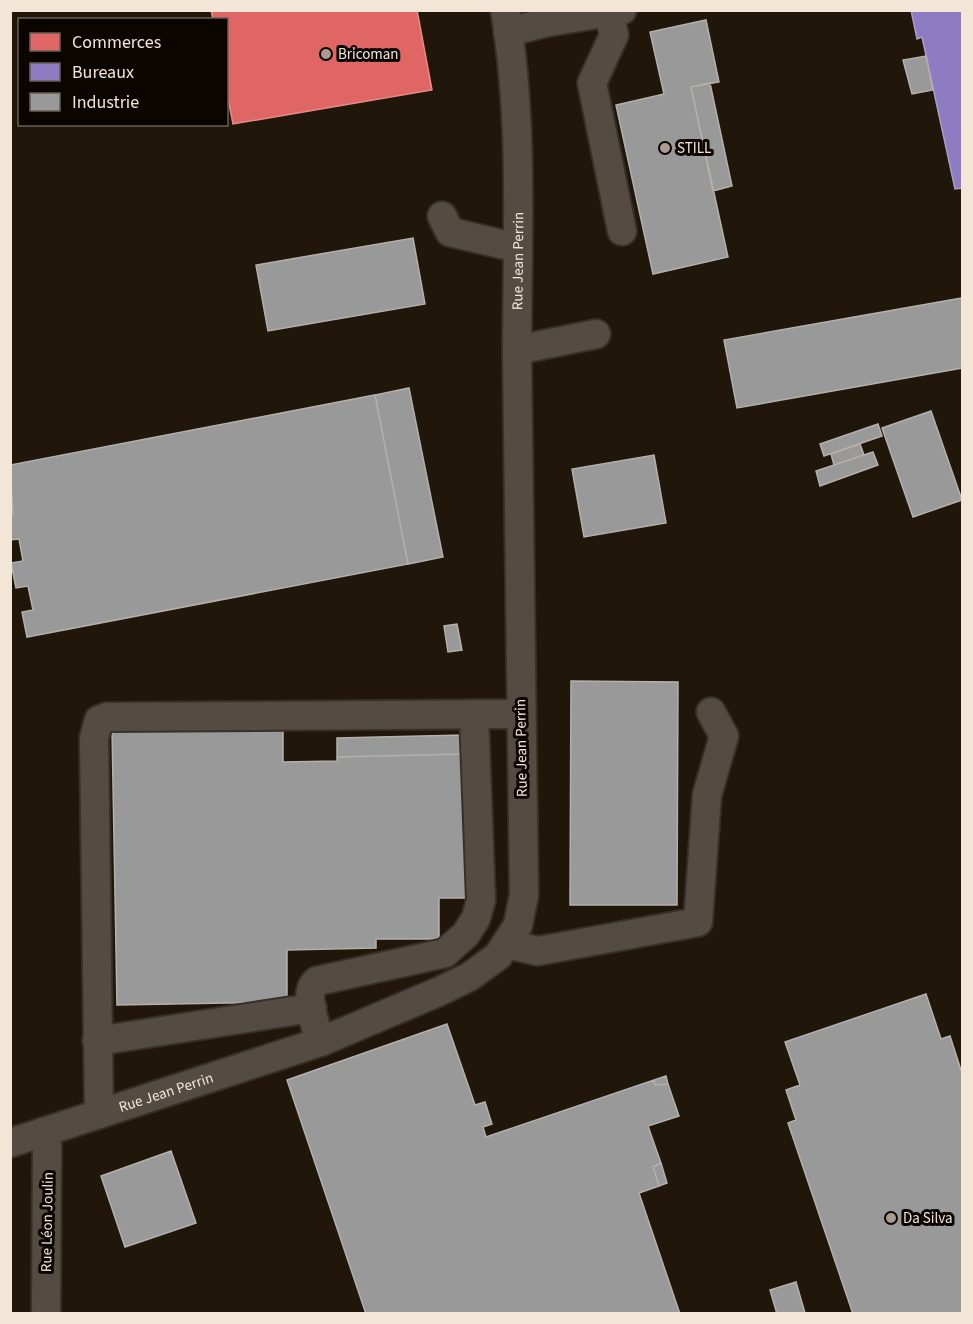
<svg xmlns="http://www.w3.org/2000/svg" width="973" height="1324" font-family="'Source Sans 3',sans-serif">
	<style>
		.shops { fill: #e06666; stroke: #e68c88; stroke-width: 1.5 }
		.offices { fill: #8e7cc3; stroke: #ac9cc9; stroke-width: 1.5 }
		.industry { fill: #999; stroke: #b4b0ac; stroke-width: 1.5 }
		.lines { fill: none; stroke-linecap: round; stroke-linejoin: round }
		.minor-casing { stroke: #383028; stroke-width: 32 }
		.minor { stroke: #544c42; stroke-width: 28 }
		.poi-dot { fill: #a99d8f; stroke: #0b0500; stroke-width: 2 }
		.labels { text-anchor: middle; stroke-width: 6; stroke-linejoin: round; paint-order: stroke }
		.poi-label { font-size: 15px; fill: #f3e6d7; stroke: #0b0500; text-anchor: start }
		.street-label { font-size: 15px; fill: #f3e6d7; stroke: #0b0500 }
	</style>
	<rect width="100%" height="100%" fill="#201609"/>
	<path class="shops" d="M211,10H417L432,90L233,124L226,89V20H213Z"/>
	<path class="offices" d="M911,10H962V188L955,189L922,37L917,39Z"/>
	<path class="industry" d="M706,20L719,82L691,87L728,257L653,274L616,105L664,94L650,32Z
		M926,56L933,90L912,94L903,60Z
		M710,83L732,186L713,191L691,87Z
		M413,238L425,304L268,331L256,265Z
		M962,298V368L737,408L724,340Z
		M409,388L443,557L408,564L375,395Z
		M375,395L408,564L27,637L22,612L33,610L28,586L16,588L11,563L23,561L19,539L10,540V514H13L10,465Z
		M931,411L962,500L913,517L882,428Z
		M878,424L882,436L824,456L820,444Z
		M860,444L864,455L834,465L831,454Z
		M873,452L878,465L820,486L816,471Z
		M654,455L666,523L584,537L572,469Z
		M457,624L462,650L448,652L444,626Z
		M571,681L678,682L677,905H570Z
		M283,727V762L337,761V757L464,754L467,898H439V939H376V948L287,950V1002L117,1005L112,730Z
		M463,735L464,754L337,757V738Z
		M926,994L941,1039L950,1036L962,1073V1314H853L788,1123L796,1120L786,1090L800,1085L785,1042Z
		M447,1024L475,1105L485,1102L492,1124L483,1127L486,1137L654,1080L655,1085L668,1084L679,1116L648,1126L661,1163L653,1167L659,1186L639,1193L680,1314H366L287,1080Z
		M666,1076L668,1084L655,1085L654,1080Z
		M171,1151L196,1223L125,1247L101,1176Z
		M661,1163L667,1183L659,1186L653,1167Z
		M796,1282L805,1313L777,1314L770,1290Z"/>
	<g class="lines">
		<defs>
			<g id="minor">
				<path d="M608,10L614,35L592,83L622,231"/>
				<path d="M508,32L548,22L622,10"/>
				<path d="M442,216L450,232L518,248"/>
				<path d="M517,350L596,334"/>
				<path d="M506,944L538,951L698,922L707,795L724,736L711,712"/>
				<path d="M97,1041L312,1008"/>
				<path d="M320,1042C316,1025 302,993 317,981L445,953L466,934L476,918L481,900L474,714"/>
				<path d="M99,1114L94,738L99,720L107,717L521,714"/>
				<path d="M43,1132L47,1145L46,1314"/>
				<path id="s1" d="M10,1143L320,1042L438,992L469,977L498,956L518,925L524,895C521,715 519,535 517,355C517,240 524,124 505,10"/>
			</g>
		</defs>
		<use href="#minor" class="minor-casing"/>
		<use href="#minor" class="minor"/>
	</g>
	<g class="poi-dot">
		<circle cx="326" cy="54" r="6"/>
		<circle cx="665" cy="148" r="6"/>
		<circle cx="891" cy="1218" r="6"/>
	</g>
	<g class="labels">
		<g class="poi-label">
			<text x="338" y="59">Bricoman</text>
			<text x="677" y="153">STILL</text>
			<text x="903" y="1223">Da Silva</text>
		</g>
		<g class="street-label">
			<text dy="5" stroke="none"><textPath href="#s1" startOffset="1226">Rue Jean Perrin</textPath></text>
			<text transform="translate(521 748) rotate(-91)" y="5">Rue Jean Perrin</text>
			<text dy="5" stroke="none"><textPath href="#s1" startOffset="164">Rue Jean Perrin</textPath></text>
			<text transform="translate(47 1222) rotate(-89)" y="5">Rue Léon Joulin</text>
		</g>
	</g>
	<rect width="973" height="1324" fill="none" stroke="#f3e6d7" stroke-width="24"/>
	<rect x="18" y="18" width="210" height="108" fill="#0b0500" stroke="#685f56" stroke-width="1.5"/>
	<rect x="30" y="33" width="30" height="18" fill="#e06666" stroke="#685f56" stroke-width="1.5"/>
	<text x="72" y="48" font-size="18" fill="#f3e6d7">Commerces</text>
	<rect x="30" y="63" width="30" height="18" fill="#8e7cc3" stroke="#685f56" stroke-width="1.5"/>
	<text x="72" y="78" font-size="18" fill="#f3e6d7">Bureaux</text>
	<rect x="30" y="93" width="30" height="18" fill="#999999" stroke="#685f56" stroke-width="1.5"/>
	<text x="72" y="108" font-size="18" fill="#f3e6d7">Industrie</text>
</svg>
